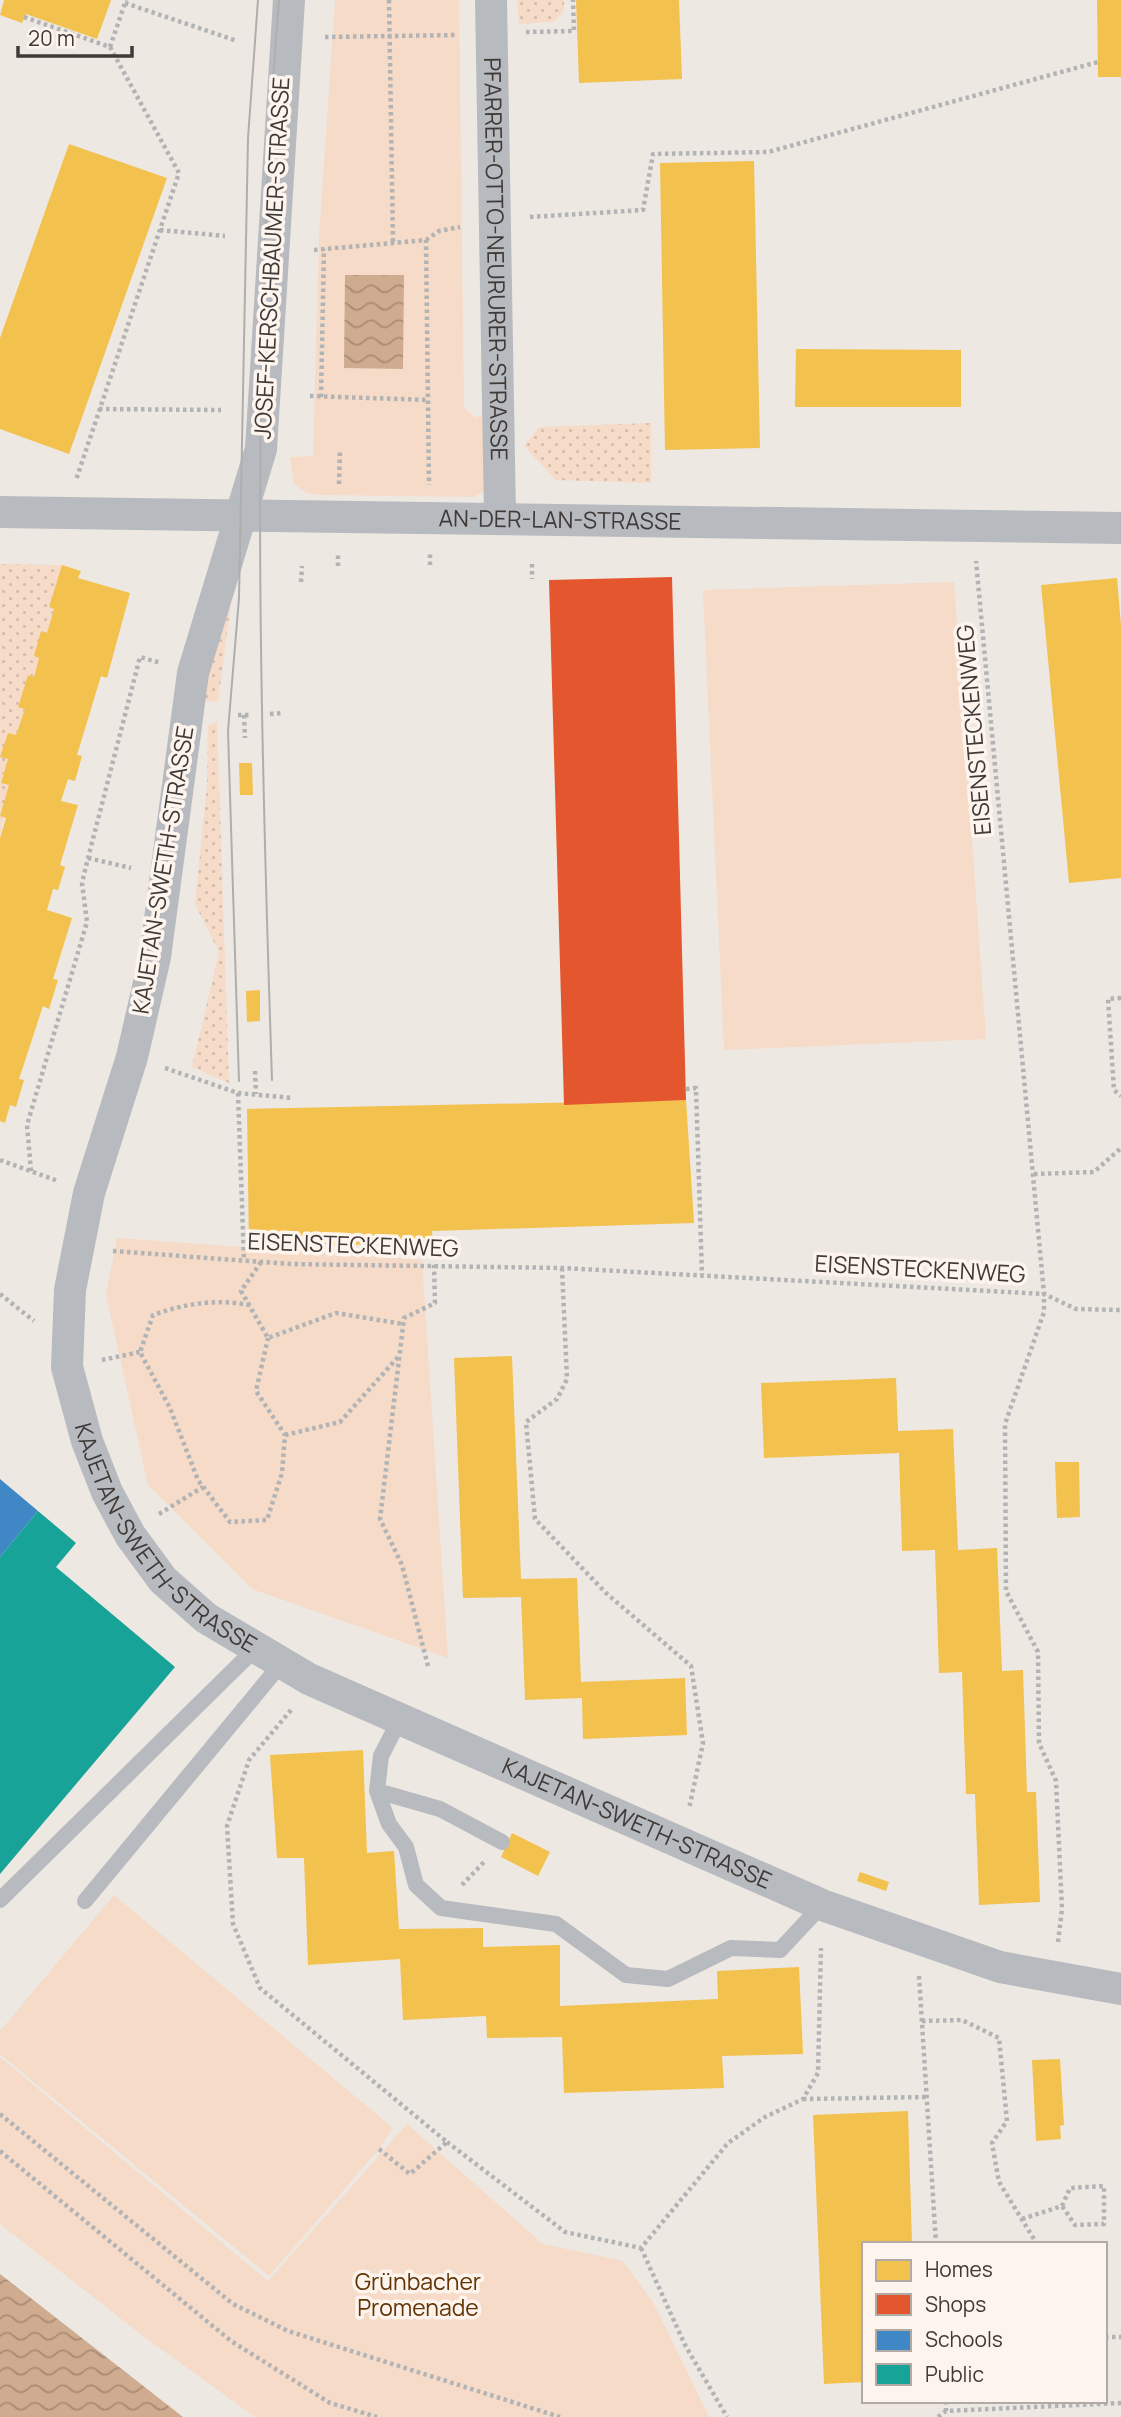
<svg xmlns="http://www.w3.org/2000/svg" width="1121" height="2417" font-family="Manrope,sans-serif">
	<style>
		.grass { fill: url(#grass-dots) }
		.park { fill: #f5dbc8 }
		.water { fill: url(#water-waves) }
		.homes { fill: #f2c14e }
		.shops { fill: #e4572e }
		.schools { fill: #3f88c5 }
		.public { fill: #17a398 }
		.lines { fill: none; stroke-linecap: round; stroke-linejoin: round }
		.path { stroke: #b2b3b5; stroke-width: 4.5; stroke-dasharray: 3.5 3.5; stroke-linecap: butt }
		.service { stroke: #b7babf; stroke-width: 16 }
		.minor { stroke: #b7babf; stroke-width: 32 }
		.tram { stroke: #aeaeaf; stroke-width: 2 }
		.labels { text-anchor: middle; stroke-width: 7; stroke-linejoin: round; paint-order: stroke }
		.street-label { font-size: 23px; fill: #3f3a37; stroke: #fef4ee }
		.park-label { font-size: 23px; fill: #633405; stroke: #fef4ee }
	</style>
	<defs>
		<pattern id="grass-dots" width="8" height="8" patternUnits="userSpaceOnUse" patternTransform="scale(1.75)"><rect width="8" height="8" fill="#f5dbc8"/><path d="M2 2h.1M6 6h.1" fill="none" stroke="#d3bdac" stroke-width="1.8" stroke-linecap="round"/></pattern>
		<pattern id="water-waves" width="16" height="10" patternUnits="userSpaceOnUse" patternTransform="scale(1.75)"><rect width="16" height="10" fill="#cfab8f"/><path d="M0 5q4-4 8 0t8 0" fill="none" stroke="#a98c76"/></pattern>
	</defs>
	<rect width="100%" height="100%" fill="#eee8e2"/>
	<path class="grass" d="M517,0H564V11L554,22L519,24Z
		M651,423V483L556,480L524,446L539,427Z
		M0,564L62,565L49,607L54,609L47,633L42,632L34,656L39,658L34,677L28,675L18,706L25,709L16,735L1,757L8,759L1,782L9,785L0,838Z
		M232,595L218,702L201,700Z
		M217,722L229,1083L192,1067L219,952L195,904L207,785L208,726Z"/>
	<path class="park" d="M335,0H459L464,408L477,418L487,411V484L483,492L474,497L320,495L306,493L294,484L290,457L313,456L319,237Z
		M954,582L986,1039L724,1050L703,590Z
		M117,1238L422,1260L448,1658L252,1589L148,1485L106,1295Z
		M114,1895L393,2128L379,2149L269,2276L0,2054V2031Z
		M0,2057L268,2281L407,2124L543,2244L623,2261L654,2304L709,2417H255L143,2336L0,2224Z"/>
	<path class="water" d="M345,275H404L403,369L344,368Z
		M0,2274L183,2417H0Z"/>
	<path class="homes" d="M4,0H111L97,39L26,14L22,23L0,15Z
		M576,0H679L682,79L579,83Z
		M1097,0H1121V77H1098Z
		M69,144L167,178L69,454L0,429V338Z
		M754,161L760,448L665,450L660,163Z
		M796,349L961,350V407H795Z
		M62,565L81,571L78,578L130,593L107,678L101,676L77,755L82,756L75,781L68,779L61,801L78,805L60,865L65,867L58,890L53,889L47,910L72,918L53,979L58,980L49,1009L43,1006L19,1079L24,1080L16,1107L10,1105L5,1123L0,1121V838L6,818L0,816L9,785L1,783L8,759L0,757L8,733L16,735L25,709L18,707L28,675L34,677L39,658L34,656L41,631L47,633L54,609L49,607Z
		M1117,578L1121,626V878L1069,883L1041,585Z
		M239,763H252L253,795H240Z
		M260,990V1021L247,1022L246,991Z
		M686,1100L694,1223L432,1231L433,1243L249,1247L247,1109Z
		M512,1356L521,1579L577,1578L581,1682L685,1678L687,1735L583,1739L582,1698L525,1700L521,1597L463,1598L454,1358Z
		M896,1378L898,1431L953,1429L958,1550L997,1548L1002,1671L1023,1670L1027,1792H1036L1040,1902L979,1905L975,1794H966L962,1672L939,1673L935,1550L902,1551L899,1453L764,1458L761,1383Z
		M1055,1462H1079L1080,1517L1057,1518Z
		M363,1750L367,1853L394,1851L399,1929L483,1928V1947L560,1945V2006L718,1999L717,1971L799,1967L803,2054L722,2056L724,2088L564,2093L562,2037L487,2038L486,2016L403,2020L400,1959L308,1965L304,1858H277L270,1755Z
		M512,1833L550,1852L538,1876L501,1857Z
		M860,1872L889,1882L886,1891L857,1881Z
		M1060,2059L1064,2125L1060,2126L1061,2139L1036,2141L1032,2060Z
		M908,2111L912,2244H864V2382L824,2384L813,2115Z"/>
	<path class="shops" d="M672,577L686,1100L564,1105L549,580Z"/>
	<path class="schools" d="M0,1479L38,1511L0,1557Z"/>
	<path class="public" d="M38,1511L76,1543L56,1567L175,1667L0,1874V1557Z"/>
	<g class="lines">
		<path class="path" d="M389,0L393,242
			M125,3L237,41
			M24,17L110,47L179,173L76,480
			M526,32L574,31L573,0
			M325,37L457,35
			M110,47L126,0
			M530,217L643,210L653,154L768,152L1098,62
			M160,230L225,236
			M426,240L439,231L460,227
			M314,250L426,240L429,485
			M310,396L428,400
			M321,397L324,249
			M99,409L221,410
			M339,484L340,450
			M532,564V579
			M430,565V552
			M338,566V552
			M301,582L302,566
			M270,714L284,713
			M238,715H252
			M244,715L245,738
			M88,858L131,868
			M1121,998L1108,999L1114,1090L1121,1096
			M165,1068L238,1093L293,1098
			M255,1071L256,1094
			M686,1089L696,1088L702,1275
			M238,1093L244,1260
			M0,1160L58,1181
			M31,1171L27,1125L87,922L82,883L88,858L140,657L161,663
			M1034,1174L1094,1172L1121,1148
			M113,1251L290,1264L562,1268L1044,1294L976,561
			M261,1262L241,1291L268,1338L336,1313L403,1324
			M562,1268L567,1379L557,1399L526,1422L535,1519L606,1593L691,1666L703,1743L689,1809
			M0,1294L34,1321
			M250,1305C215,1299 187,1303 153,1315L140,1352L170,1408L198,1480L230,1522L267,1520L282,1473L285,1435L256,1391L268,1338
			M102,1360L140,1352
			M285,1435L340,1422L399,1356
			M159,1514L203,1487
			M428,1666L402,1565L380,1519L404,1318L435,1303L434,1265
			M291,1710L249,1760L227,1826L233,1924L260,1988L447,2142L410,2174L379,2149
			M462,1885L485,1861
			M1058,1942L1062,1909L1056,1781L1039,1743L1038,1652L1006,1591L1005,1424L1044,1312V1294L1076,1309L1121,1310
			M919,1976L936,2244
			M922,2021L962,2020L999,2038L1007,2121L992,2143L999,2182L1037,2244
			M803,2099L927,2097
			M0,2114L233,2304L288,2331L560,2417
			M447,2142L565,2232L641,2248L728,2143L765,2117L803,2099L818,2073L821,1948
			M0,2151L231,2341L330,2403L377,2417
			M1022,2219L1062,2206L1070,2188L1104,2186V2224L1075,2225L1062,2206
			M641,2248L685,2345L727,2417
			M1105,2337H1121
			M946,2401V2411
			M938,2417L946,2411L1121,2403"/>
		<path class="service" d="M401,1717L381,1756L377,1791L389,1824L406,1847L416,1885L441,1908L556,1924L626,1975L668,1979L731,1948L780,1950L822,1905
			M377,1791L440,1809L502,1842
			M0,1900L255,1649
			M85,1901L281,1664"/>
		<g class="minor">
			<path id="s1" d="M289,0L261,449L193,673L155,957L132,1057L89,1193L70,1290L67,1367L87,1441L107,1492L130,1535L163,1580L206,1618L309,1679L822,1905L1000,1967L1121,1989"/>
			<path id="s2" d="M491,0L500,517"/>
			<path id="s3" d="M0,512L1121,528"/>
		</g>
		<path class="tram" d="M272,1080C260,721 250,359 279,0
			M239,1081L228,731L239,598L248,138L258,0"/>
	</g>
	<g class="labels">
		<g class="street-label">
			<text transform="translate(272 258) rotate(-87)" y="8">JOSEF-KERSCHBAUMER-STRASSE</text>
			<text dy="8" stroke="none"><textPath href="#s2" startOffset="259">PFARRER-OTTO-NEURURER-STRASSE</textPath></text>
			<text dy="8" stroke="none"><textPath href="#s3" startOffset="560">AN-DER-LAN-STRASSE</textPath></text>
			<text transform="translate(974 730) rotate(-95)" y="8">EISENSTECKENWEG</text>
			<text transform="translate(163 870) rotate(-81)" y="8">KAJETAN-SWETH-STRASSE</text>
			<text transform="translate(353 1245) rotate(2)" y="8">EISENSTECKENWEG</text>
			<text transform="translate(920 1269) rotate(3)" y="8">EISENSTECKENWEG</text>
			<text dy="8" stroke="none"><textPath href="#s1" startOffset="1596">KAJETAN-SWETH-STRASSE</textPath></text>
			<text dy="8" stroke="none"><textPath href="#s1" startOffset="2163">KAJETAN-SWETH-STRASSE</textPath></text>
		</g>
		<g class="park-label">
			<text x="418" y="2290">Grünbacher<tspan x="418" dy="26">Promenade</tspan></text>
		</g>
	</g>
	<rect x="862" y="2242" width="245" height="161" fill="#fef4ee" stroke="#b2aaa5" stroke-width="2"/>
	<rect x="876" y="2260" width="35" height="21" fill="#f2c14e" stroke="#b2aaa5" stroke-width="2"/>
	<text x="925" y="2277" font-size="21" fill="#3f3a37">Homes</text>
	<rect x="876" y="2294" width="35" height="21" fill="#e4572e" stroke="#b2aaa5" stroke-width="2"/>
	<text x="925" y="2312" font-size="21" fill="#3f3a37">Shops</text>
	<rect x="876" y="2330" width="35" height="21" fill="#3f88c5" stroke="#b2aaa5" stroke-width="2"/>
	<text x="925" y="2347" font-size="21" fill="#3f3a37">Schools</text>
	<rect x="876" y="2364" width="35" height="21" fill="#17a398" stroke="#b2aaa5" stroke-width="2"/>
	<text x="925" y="2382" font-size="21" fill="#3f3a37">Public</text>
	<path d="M18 46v10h114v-10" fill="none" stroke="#3f3a37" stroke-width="3.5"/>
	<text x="28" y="46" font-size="21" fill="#3f3a37" stroke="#fef4ee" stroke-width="5" paint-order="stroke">20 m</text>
</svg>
